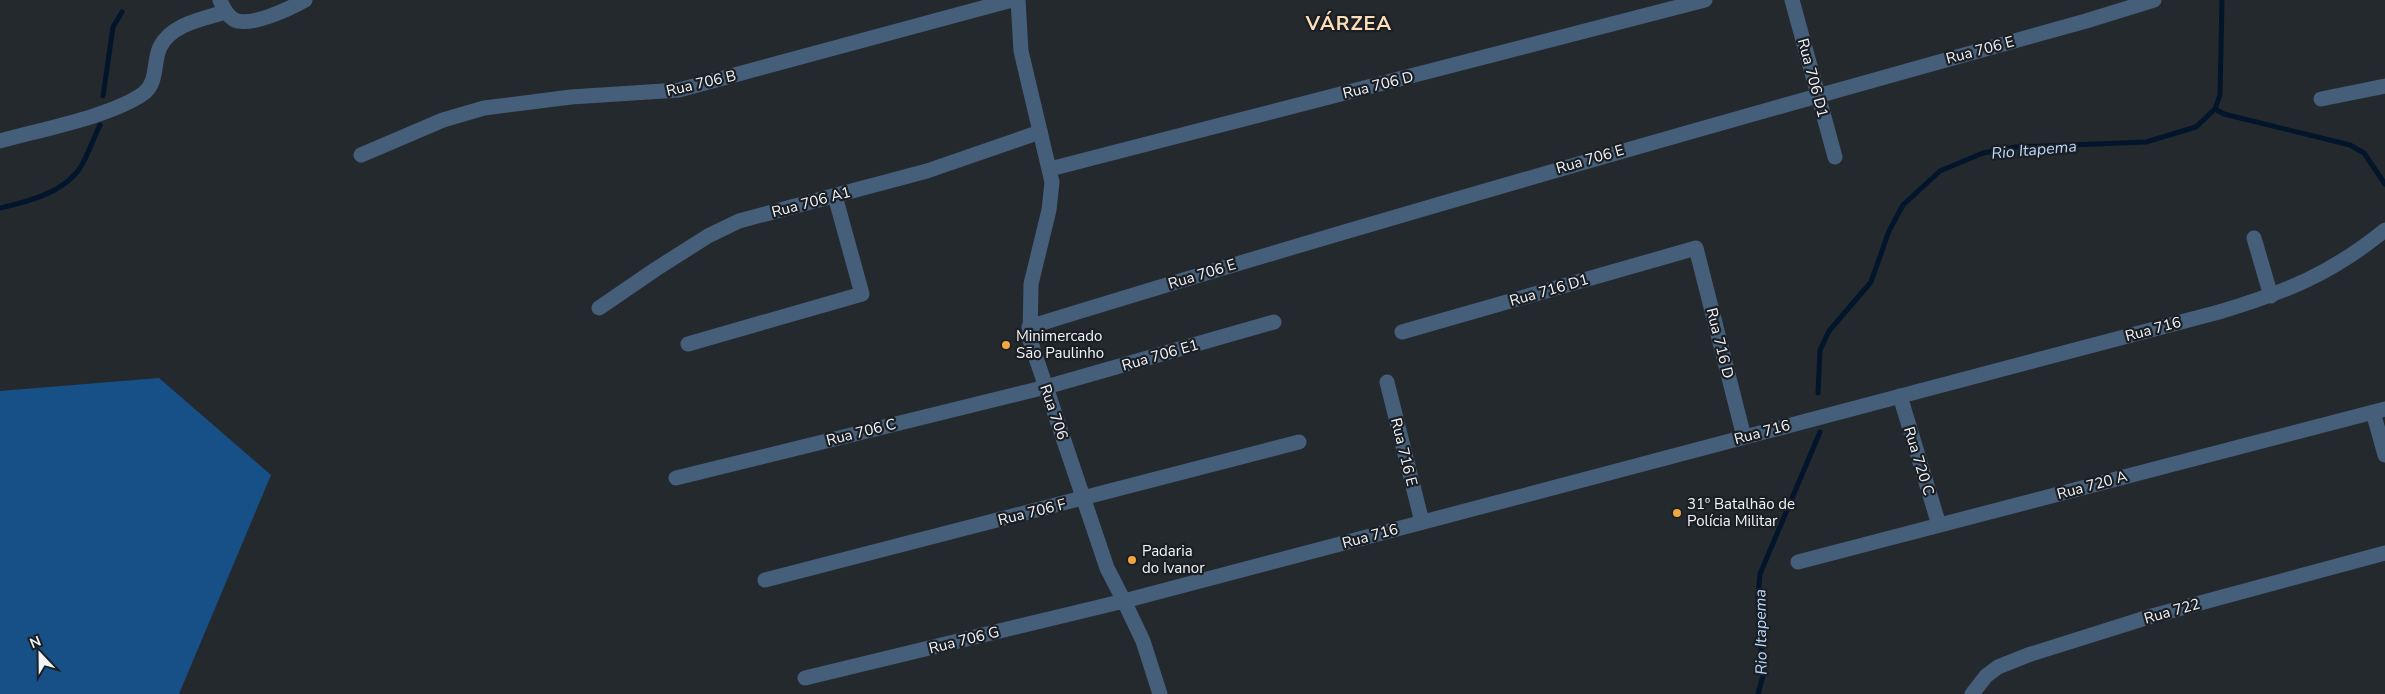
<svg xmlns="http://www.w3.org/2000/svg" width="2385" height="694" font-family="'Nunito Sans',sans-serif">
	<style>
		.green { fill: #165086 }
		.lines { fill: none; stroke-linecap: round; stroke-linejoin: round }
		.stream { stroke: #02152a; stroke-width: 5 }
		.minor { stroke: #455f7b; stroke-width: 15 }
		.tertiary { stroke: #455f7b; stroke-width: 15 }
		.poi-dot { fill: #f1a63f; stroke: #1b1f24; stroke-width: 2 }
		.labels { text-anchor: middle; stroke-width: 4.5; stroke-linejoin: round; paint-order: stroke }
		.street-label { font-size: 15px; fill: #f2f5f8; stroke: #1b1f24 }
		.poi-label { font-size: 15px; fill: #f2f5f8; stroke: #1b1f24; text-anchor: start }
		.water-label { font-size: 16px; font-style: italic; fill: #b8d9fd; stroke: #1b1f24 }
		.district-label { font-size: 20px; font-weight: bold; letter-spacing: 1px; fill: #fedeb9; stroke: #1b1f24 }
	</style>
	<rect width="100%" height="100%" fill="#24292e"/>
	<path class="green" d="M159,378L271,475L179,694H0V391Z"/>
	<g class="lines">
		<path class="stream" d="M103,96L113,27L122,12
			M2215,109L2224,114L2350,145L2364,153L2385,184
			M0,208C27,202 63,193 80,168C88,155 93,139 100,125
			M1818,393L1820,350L1829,331L1871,282L1889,231L1903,205L1940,171L1983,153L2016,147L2146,142L2196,127L2215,109L2220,95L2222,0
			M1758,694L1763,676L1758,597L1760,574L1820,432"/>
		<path class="minor" d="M220,0C223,8 226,14 233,19C248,29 291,8 305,0
			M1792,0L1835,157
			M2321,99L2385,86
			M0,141C39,130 113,116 144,93C158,82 153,62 160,47C171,24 203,19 225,12
			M361,155L443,120L484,108L571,97L679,90L1012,0
			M1050,169L1705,0
			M2254,238L2271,296
			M599,308L656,269L708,236L739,221L927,171L1040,132
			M1029,327C1379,219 1732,119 2086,21L2154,0
			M1402,332L1696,248L1744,437
			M688,344L862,294L835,196
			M1387,382L1422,522
			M1900,396L1939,525
			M2373,412L2385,455
			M676,478L1046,387L1274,322
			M1798,562L2385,409
			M765,580L1299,442
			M805,678L1124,601L1143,641L1160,694
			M1972,694L1986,676L1998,667L2028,655L2152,616L2385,553"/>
		<path class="tertiary" d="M1018,0L1021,51L1052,182L1049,210L1031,284L1030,340L1107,568L1124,601L2219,312C2286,292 2331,274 2385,230"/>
	</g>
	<g class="poi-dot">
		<circle cx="1006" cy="345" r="5"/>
		<circle cx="1677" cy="513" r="5"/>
		<circle cx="1132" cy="560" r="5"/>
	</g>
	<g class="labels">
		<g class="street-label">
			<text transform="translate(1980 50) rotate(-15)" y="5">Rua 706 E</text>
			<text transform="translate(1813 78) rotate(75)" y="5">Rua 706 D1</text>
			<text transform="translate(701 83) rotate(-13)" y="5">Rua 706 B</text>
			<text transform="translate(1378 85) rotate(-14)" y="5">Rua 706 D</text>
			<text transform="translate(1590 159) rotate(-16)" y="5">Rua 706 E</text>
			<text transform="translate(811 202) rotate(-15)" y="5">Rua 706 A1</text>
			<text transform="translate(1202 274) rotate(-17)" y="5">Rua 706 E</text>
			<text transform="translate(1549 290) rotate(-16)" y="5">Rua 716 D1</text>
			<text transform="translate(2153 329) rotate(-15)" y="5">Rua 716</text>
			<text transform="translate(1720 343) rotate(76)" y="5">Rua 716 D</text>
			<text transform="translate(1160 355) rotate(-16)" y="5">Rua 706 E1</text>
			<text transform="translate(1054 412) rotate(71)" y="5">Rua 706</text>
			<text transform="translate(861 432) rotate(-14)" y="5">Rua 706 C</text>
			<text transform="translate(1762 432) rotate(-15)" y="5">Rua 716</text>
			<text transform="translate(1404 452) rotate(76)" y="5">Rua 716 E</text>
			<text transform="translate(1919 461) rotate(73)" y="5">Rua 720 C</text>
			<text transform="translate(2092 485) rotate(-15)" y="5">Rua 720 A</text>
			<text transform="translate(1032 512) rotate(-14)" y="5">Rua 706 F</text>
			<text transform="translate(1370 536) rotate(-15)" y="5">Rua 716</text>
			<text transform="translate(2172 611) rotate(-16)" y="5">Rua 722</text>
			<text transform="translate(964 640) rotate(-14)" y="5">Rua 706 G</text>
		</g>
		<g class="poi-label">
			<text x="1016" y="341">Minimercado<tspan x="1016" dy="17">São Paulinho</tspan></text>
			<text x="1687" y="509">31º Batalhão de<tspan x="1687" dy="17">Polícia Militar</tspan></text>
			<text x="1142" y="556">Padaria<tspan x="1142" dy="17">do Ivanor</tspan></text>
		</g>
		<g class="water-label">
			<text transform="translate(2034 149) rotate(-5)" y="6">Rio Itapema</text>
			<text transform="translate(1760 632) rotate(-91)" y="6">Rio Itapema</text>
		</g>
		<g class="district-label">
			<text x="1349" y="30">VÁRZEA</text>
		</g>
	</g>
	<g transform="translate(40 654) rotate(338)" stroke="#1b1f24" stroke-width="4" paint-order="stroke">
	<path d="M0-4L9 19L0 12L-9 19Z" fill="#f2f5f8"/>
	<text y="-8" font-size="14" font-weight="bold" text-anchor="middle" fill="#f2f5f8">N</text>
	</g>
</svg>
